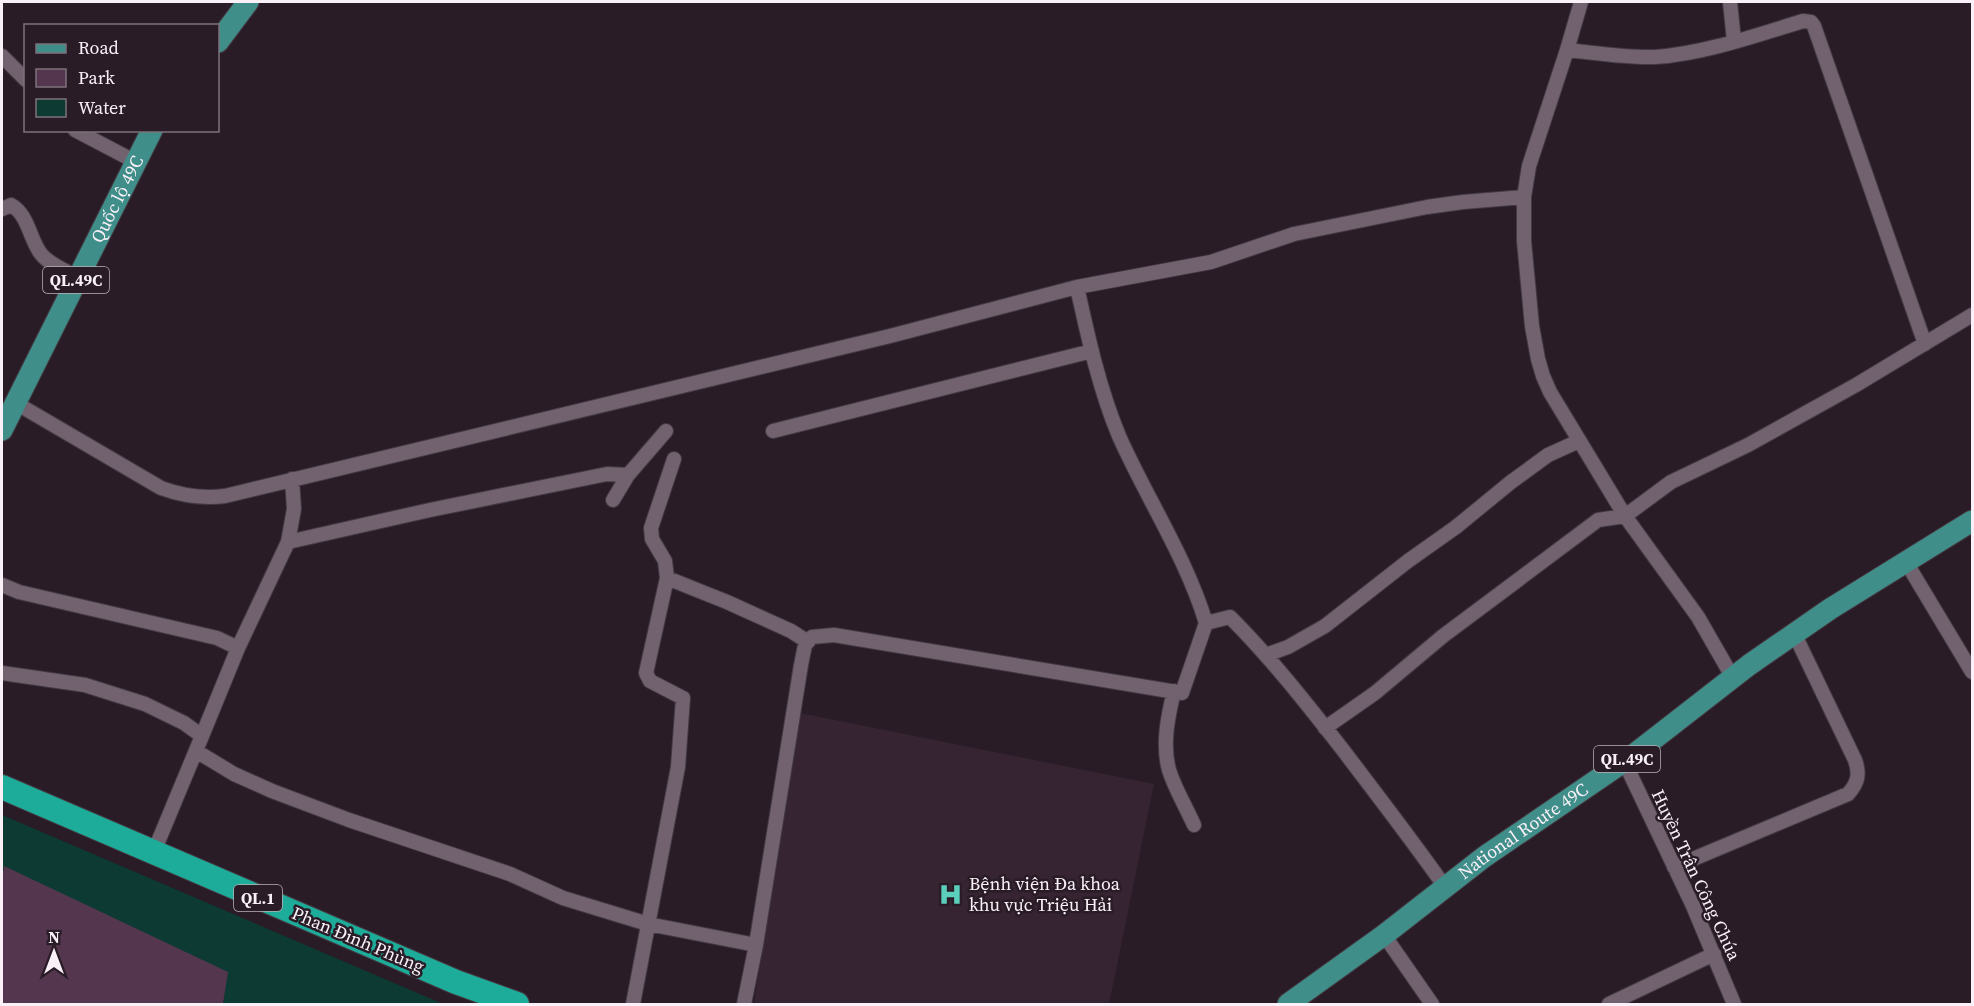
<svg xmlns="http://www.w3.org/2000/svg" width="1974" height="1006" font-family="'Source Serif 4',serif">
	<style>
		.built { fill: #362433 }
		.green { fill: #54374f }
		.water { fill: #0d3b34 }
		.lines { fill: none; stroke-linecap: round; stroke-linejoin: round }
		.street-casing { stroke: #443a42; stroke-width: 16 }
		.primary-casing { stroke: #443a42; stroke-width: 23 }
		.highway-casing { stroke: #443a42; stroke-width: 26 }
		.street { stroke: #72626f; stroke-width: 14 }
		.primary { stroke: #3f8e89; stroke-width: 21 }
		.highway { stroke: #1dac9a; stroke-width: 24 }
		.labels { text-anchor: middle; stroke-width: 5; stroke-linejoin: round; paint-order: stroke }
		.shield { fill: #291c27; stroke: #bbb1b9; stroke-width: 1.5 }
		.shield-label { font-size: 16px; font-weight: bold; fill: #faf1f8 }
		.street-label { font-size: 18px; fill: #faf1f8; stroke: #291c27 }
		.poi-label { font-size: 18px; fill: #faf1f8; stroke: #291c27; text-anchor: start }
	</style>
	<rect width="100%" height="100%" fill="#291c27"/>
	<path class="built" d="M800,713L1154,784L1109,1004H754Z"/>
	<path class="green" d="M4,865L229,972L223,1004H2V879Z"/>
	<path class="water" d="M2,815L443,1004H223L228,972L4,866L2,879Z"/>
	<g class="lines">
		<defs>
			<path id="street" d="M1581,2L1567,50L1529,166L1524,197V241L1532,326L1538,359L1543,376L1550,392L1625,516L1698,617L1733,678
				M1730,2L1734,41
				M1567,50C1596,53 1626,58 1655,57C1703,54 1757,35 1803,21L1811,22L1814,26L1925,344
				M2,56L26,80
				M75,130L136,162
				M2,209L11,205C28,214 30,240 41,254C50,265 66,271 78,277
				M1077,287C1088,337 1099,388 1119,436C1147,499 1186,557 1206,623
				M14,402L161,488C183,496 202,499 225,496L890,336L1077,287L1211,262L1294,234L1427,207L1463,202L1524,197
				M773,431L1092,351
				M613,500L628,475L666,431
				M288,542L430,510L607,474L628,475
				M1906,562L1972,672
				M667,578L727,602L791,631L808,642
				M2,585L19,592L217,638L238,648
				M1266,655L1288,647L1325,626L1408,561L1456,527L1511,482L1548,455L1579,441
				M2,673L85,685L145,704L184,723L202,736L153,854
				M1174,691C1168,716 1162,744 1169,770C1175,789 1186,807 1194,825
				M1325,728L1375,693L1443,636L1598,520L1625,516L1671,482L1748,445L1856,385L1972,315
				M202,736L238,648L288,542L294,509L292,479
				M196,751L234,774L272,791L349,820L510,874L563,898L648,924L756,945
				M1624,761L1693,906L1734,1004
				M1674,867L1848,794C1858,783 1860,774 1855,760L1794,633
				M1384,935L1432,1004
				M633,1004L678,767L683,698L650,681L646,673L667,578L665,561L652,539L651,528L674,459
				M744,1004L756,945L801,665L805,645L812,637L834,635L1182,693L1206,623L1230,617C1271,658 1307,704 1343,750C1377,795 1412,840 1445,887
				M1609,1004L1714,954"/>
			<g id="primary">
				<path d="M218,42L248,2"/>
				<path id="s1" d="M2,430L152,130"/>
				<path id="s2" d="M1288,1004L1384,935L1484,857L1632,756L1749,665L1830,609L1972,521"/>
			</g>
			<path id="highway" d="M2,787L456,982L517,1004"/>
		</defs>
		<use href="#street" class="street-casing"/>
		<use href="#primary" class="primary-casing"/>
		<use href="#highway" class="highway-casing"/>
		<use href="#street" class="street"/>
		<use href="#primary" class="primary"/>
		<use href="#highway" class="highway"/>
	</g>
	<defs>
		<symbol id="hospital-bare" viewBox="-9 -9 18 18"><path d="M-5-5h3v3.5h4V-5h3V5h-3V1.5h-4V5h-3Z" fill="#5bcebc" stroke="#291c27" stroke-width="2.5" paint-order="stroke"/></symbol>
	</defs>
	<g fill-rule="evenodd">
		<use href="#hospital-bare" x="934" y="878" width="33" height="33"/>
	</g>
	<g class="labels">
		<g class="shield">
			<rect x="43" y="267" width="66" height="26" rx="4.5"/>
			<rect x="1594" y="746" width="66" height="26" rx="4.5"/>
			<rect x="234" y="885" width="48" height="26" rx="4.5"/>
		</g>
		<g class="shield-label">
			<text x="76" y="286">QL.49C</text>
			<text x="1627" y="765">QL.49C</text>
			<text x="258" y="904">QL.1</text>
		</g>
		<g class="street-label">
			<text dy="6" stroke="none"><textPath href="#s1" startOffset="258">Quốc lộ 49C</textPath></text>
			<text dy="6" stroke="none"><textPath href="#s2" startOffset="292">National Route 49C</textPath></text>
			<text transform="translate(1696 875) rotate(65)" y="6">Huyền Trân Công Chúa</text>
			<text transform="translate(358 940) rotate(23)" y="6">Phan Đình Phùng</text>
		</g>
		<g class="poi-label">
			<text x="969" y="890">Bệnh viện Đa khoa<tspan x="969" dy="21">khu vực Triệu Hải</tspan></text>
		</g>
	</g>
	<rect width="1974" height="1006" fill="none" stroke="#faf1f8" stroke-width="6"/>
	<rect x="24" y="24" width="195" height="108" fill="#291c27" stroke="#7d717b" stroke-width="1.5"/>
	<rect x="36" y="44" width="30" height="9" fill="#3f8e89" stroke="#7d717b" stroke-width="1.5"/>
	<text x="78" y="54" font-size="18" fill="#faf1f8">Road</text>
	<rect x="36" y="69" width="30" height="18" fill="#54374f" stroke="#7d717b" stroke-width="1.5"/>
	<text x="78" y="84" font-size="18" fill="#faf1f8">Park</text>
	<rect x="36" y="99" width="30" height="18" fill="#0d3b34" stroke="#7d717b" stroke-width="1.5"/>
	<text x="78" y="114" font-size="18" fill="#faf1f8">Water</text>
	<g transform="translate(54 952)" stroke="#291c27" stroke-width="4.5" paint-order="stroke">
	<path d="M0-4.5L10 22L0 15L-10 22Z" fill="#faf1f8"/>
	<text y="-9" font-size="16" font-weight="bold" text-anchor="middle" fill="#faf1f8">N</text>
	</g>
</svg>
